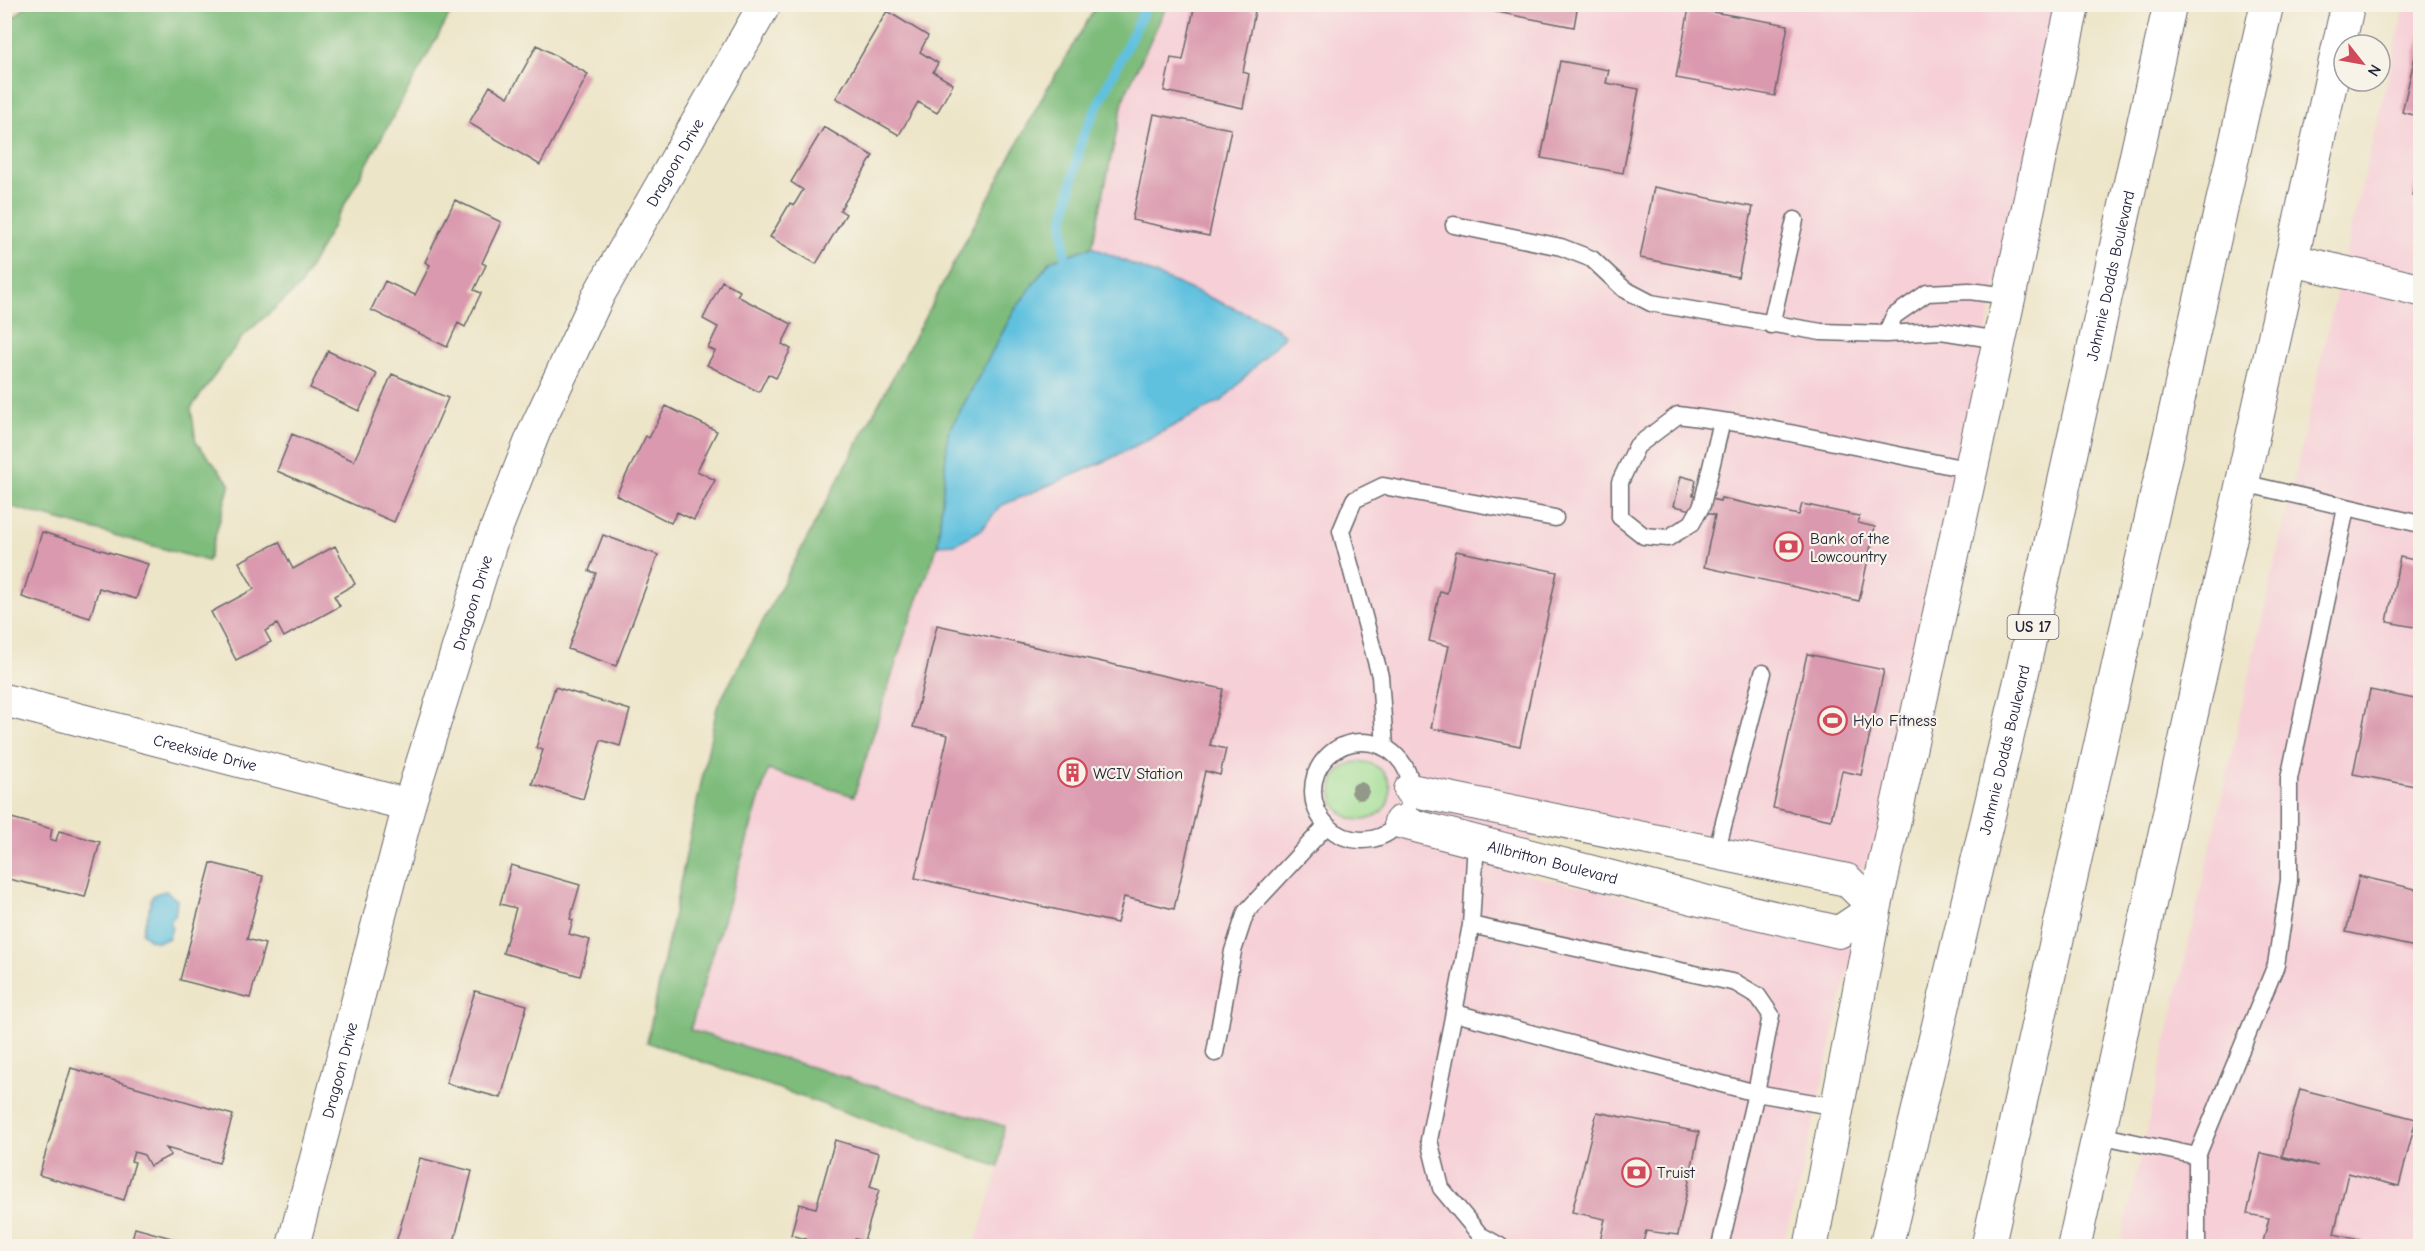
<svg xmlns="http://www.w3.org/2000/svg" width="2425" height="1251" font-family="'Comic Neue',sans-serif">
	<style>
		.built { fill: #f6cfd7 }
		.green { fill: #9edc91; stroke: #607f66; stroke-width: 1.5 }
		.forest { fill: #7ebc7b; stroke: #506f5b; stroke-width: 1.5 }
		.water { fill: #61c1df; stroke: #42728d; stroke-width: 1.5 }
		.lines { fill: none; stroke-linecap: round; stroke-linejoin: round }
		.stream { stroke: #61c1df; stroke-width: 10 }
		.building { fill: #da99ae }
		.lane-casing { stroke: #69666c; stroke-width: 19 }
		.street-casing { stroke: #69666c; stroke-width: 34 }
		.secondary-casing { stroke: #69666c; stroke-width: 35 }
		.highway-casing { stroke: #69666c; stroke-width: 35 }
		.lane { stroke: #fff; stroke-width: 16 }
		.street { stroke: #fff; stroke-width: 32 }
		.secondary { stroke: #fff; stroke-width: 33 }
		.highway { stroke: #fff; stroke-width: 33 }
		.tree { fill: #929989 }
		.labels { text-anchor: middle; stroke-width: 4.5; stroke-linejoin: round; paint-order: stroke }
		.shield { fill: #f7f3e8; stroke: #62616f; stroke-width: 1.5 }
		.shield-label { font-size: 15px; font-weight: bold; fill: #22223b }
		.street-label { font-size: 16px; fill: #22223b; stroke: #f7f3e8 }
		.poi-label { font-size: 16px; fill: #22223b; stroke: #f7f3e8; text-anchor: start }
	</style>
	<rect width="100%" height="100%" fill="#f7f3e8"/>
	<filter id="ink" filterUnits="userSpaceOnUse"><feTurbulence type="fractalNoise" baseFrequency=".0167" numOctaves="2"/><feDisplacementMap in="SourceGraphic" scale="12" xChannelSelector="R" yChannelSelector="G"/><feConvolveMatrix kernelMatrix="1 2 1 2 8 2 1 2 1" color-interpolation-filters="sRGB"/></filter>
	<filter id="wash" filterUnits="userSpaceOnUse"><feTurbulence type="fractalNoise" baseFrequency=".008" numOctaves="4" result="noise"/><feDisplacementMap in="SourceGraphic" scale="24" xChannelSelector="R" yChannelSelector="G"/><feGaussianBlur stdDeviation="1.35" result="paint"/><feColorMatrix in="noise" values="0 0 0 0 0 0 0 0 0 0 0 0 0 0 0 0 0 1.4 0 .05"/><feComposite in="paint" operator="in"/></filter>
	<g filter="url(#wash)">
		<rect width="100%" height="100%" fill="#ede5c8"/>
		<path class="built" d="M1167,5H2061L1912,654L1876,847L1864,866L1856,873L1540,805L1523,874L1854,945L1799,1187L1782,1246H974L999,1167L1004,1126L690,1030L768,770L904,637L938,545L955,544L981,530L999,506L1108,460L1284,335L1264,321L1092,247L1124,97Z
			M2405,5H2420V1246H2120L2341,271Z"/>
		<path class="green" d="M1332 791a29 29 0 1 1 58 0a29 29 0 1 1-58 0Z"/>
		<path class="forest" d="M27,5H455L299,287L243,336L191,408L196,442L230,484L208,561L5,505L4,27Z
			M1097,5H1167L1124,97L1092,247L1050,261L1014,311L948,434L938,545L904,637L854,796L768,770L690,1030L1004,1126L999,1167L647,1042L717,707L1045,92Z"/>
		<path class="water" d="M1092,247L1264,321L1285,335L1223,400L1108,460L1000,506L981,530L955,544L938,545L948,434L1014,311L1050,261Z
			M166,891L177,900L175,916L170,920L172,927L169,938C157,944 151,942 142,933C143,924 145,922 148,915C152,901 146,894 166,891Z"/>
		<g class="lines">
			<path class="stream" d="M1065,256L1063,223L1082,138L1147,4"/>
		</g>
		<g id="blocks">
			<path class="building" d="M1195,4H1221L1255,11L1243,72L1249,74L1243,108L1164,91L1171,58L1183,60Z
				M1477,4H1578L1574,27L1476,8Z
				M1689,8L1788,25L1775,96L1676,78Z
				M887,11L928,36L920,52L938,63L933,72L953,84L937,113L918,102L899,135L836,98Z
				M2420,35V117L2402,112Z
				M537,45L588,74L540,165L469,123L490,86L508,97Z
				M1560,61L1609,70L1606,83L1639,89L1623,173L1541,158Z
				M1154,114L1231,129L1209,236L1132,220Z
				M824,127L873,156L840,210L846,214L816,264L770,237L790,203L794,205L803,190L791,182Z
				M2420,163V197L2412,195Z
				M1654,187L1753,207L1738,277L1640,258Z
				M455,200L501,222L482,263L486,265L474,290L481,293L465,327L458,323L447,347L371,310L385,281L415,295L430,265L425,262Z
				M722,281L740,291L737,296L792,324L782,344L791,349L776,378L768,374L759,392L707,365L715,351L708,348L718,327L703,319Z
				M328,351L377,374L359,411L310,388Z
				M392,374L448,398L394,522L277,471L292,434L354,461Z
				M666,406L717,431L697,471L715,480L694,520L677,512L671,523L616,495L646,436L649,438Z
				M1681,476L1696,480L1693,495L1720,501L1721,498L1799,515L1802,504L1859,516L1858,523L1875,527L1859,601L1704,567L1715,515L1674,506Z
				M42,532L148,564L136,599L99,588L90,618L22,597Z
				M603,535L658,555L616,666L568,649L596,573L589,571Z
				M279,542L293,569L335,546L355,584L334,596L340,606L284,637L277,624L265,631L271,642L236,660L211,612L254,589L239,562Z
				M1456,551L1557,572L1520,746L1431,728L1449,646L1429,641L1440,591L1447,593Z
				M2400,557L2420,561V628L2387,622Z
				M937,625L1223,689L1210,745L1226,749L1220,775L1205,771L1174,909L1124,897L1117,923L915,878L948,735L913,727Z
				M1807,654L1884,670L1861,775L1842,771L1831,820L1773,808Z
				M555,687L630,710L620,746L601,740L583,799L532,784L543,750L536,748Z
				M2370,690L2420,700V787L2353,774Z
				M4,816L52,829L50,840L56,841L59,831L100,842L85,897L4,878Z
				M211,863L263,876L247,939L265,944L250,998L180,980Z
				M511,865L580,885L570,919L573,920L569,934L590,940L580,976L503,953L516,908L500,904Z
				M2359,876L2420,890V948L2346,932Z
				M475,991L527,1005L501,1098L446,1083Z
				M71,1068L233,1115L219,1163L166,1148L171,1155L150,1166L144,1155L134,1152L131,1161L135,1162L124,1200L39,1175Z
				M2300,1089L2416,1119L2399,1186L2348,1173L2334,1234L2364,1241L2363,1246H2262L2269,1218L2247,1214L2261,1153L2318,1166L2282,1156Z
				M1597,1112L1699,1132L1678,1235L1646,1231L1642,1246H1599L1605,1219L1572,1212Z
				M835,1140L879,1153L870,1187L879,1190L864,1241L855,1239L853,1246H804L806,1239L791,1235L799,1204L816,1208Z
				M420,1158L472,1171L453,1246H395Z
				M135,1228L175,1239L173,1246H130Z"/>
		</g>
	</g>
	<g filter="url(#ink)">
		<use href="#blocks" fill-opacity="0" stroke="#69666c" stroke-width="1.5"/>
		<g class="lines">
			<defs>
				<path id="lane" d="M1454,225L1561,247L1592,259L1624,289L1651,303L1821,332L1886,334L1941,331L1999,340
					M1771,325L1795,220
					M1886,334L1894,316L1927,293L1969,291L2009,296
					M1722,421L1702,505L1692,523L1668,538L1644,536L1620,517V482L1637,446L1678,415L1751,425L1971,470
					M2243,483L2420,524
					M1313 791a49 49 0 1 1 98 0a49 49 0 1 1-98 0Z
					M1385,747L1380,676L1341,531L1354,500L1383,486L1555,518
					M1476,842L1471,925L1429,1140L1441,1188L1480,1235L1500,1246
					M1716,853L1763,673
					M1471,925L1736,983L1758,996L1771,1015L1756,1093L1720,1246
					M1455,1013L1756,1093L1837,1107
					M1215,1053L1233,951L1246,912L1326,826
					M2099,1135L2197,1156L2276,965L2289,880V779L2346,508
					M2197,1156V1246"/>
				<g id="street">
					<path d="M2292,260L2420,290"/>
					<path id="s1" d="M4,700L409,805"/>
					<path id="s2" d="M1400,822L1704,901L1839,932L1875,908L1847,880L1410,790"/>
					<path id="s3" d="M293,1246L409,805L491,542L535,430L599,294L765,4"/>
				</g>
				<path id="secondary" d="M1811,1246L1875,908L2073,4
					M2074,1246L2348,4"/>
				<g id="highway">
					<path id="s4" d="M1886,1246L2020,683L2170,4"/>
					<path d="M1988,1246L2267,4"/>
				</g>
			</defs>
			<use href="#lane" class="lane-casing"/>
			<use href="#street" class="street-casing"/>
			<use href="#secondary" class="secondary-casing"/>
			<use href="#highway" class="highway-casing"/>
			<use href="#lane" class="lane"/>
			<use href="#street" class="street"/>
			<use href="#secondary" class="secondary"/>
			<use href="#highway" class="highway"/>
		</g>
		<circle class="tree" cx="1360" cy="791" r="9"/>
	</g>
	<defs>
		<symbol id="bank-ring" viewBox="-11 -11 22 22"><circle r="9.5" fill="#f7f3e8" stroke="#d1495b" stroke-width="1.5"/><path d="M-6-4H6V4H-6ZM0-2.3a2.3 2.3 0 1 0 0 4.6a2.3 2.3 0 1 0 0-4.6Z" fill="#d1495b"/></symbol>
		<symbol id="stadium-ring" viewBox="-11 -11 22 22"><circle r="9.5" fill="#f7f3e8" stroke="#d1495b" stroke-width="1.5"/><path d="M0-5a6.5 5 0 1 0 0 10a6.5 5 0 1 0 0-10ZM-3.5-1.8h7v3.6h-7Z" fill="#d1495b"/></symbol>
		<symbol id="building-ring" viewBox="-11 -11 22 22"><circle r="9.5" fill="#f7f3e8" stroke="#d1495b" stroke-width="1.5"/><path d="M-4-6H4V6H1V3H-1V6H-4ZM-2.5-4.3h1.7v1.8h-1.7ZM.8-4.3h1.7v1.8H.8ZM-2.5-1h1.7V.8h-1.7ZM.8-1h1.7V.8H.8Z" fill="#d1495b"/></symbol>
	</defs>
	<g fill-rule="evenodd">
		<use href="#bank-ring" x="1772" y="530" width="33" height="33"/>
		<use href="#stadium-ring" x="1816" y="704" width="33" height="33"/>
		<use href="#building-ring" x="1056" y="756" width="33" height="33"/>
		<use href="#bank-ring" x="1620" y="1156" width="33" height="33"/>
	</g>
	<g class="labels">
		<rect class="shield" x="2007.5" y="615" width="51" height="24" rx="4.5"/>
		<g class="shield-label">
			<text x="2033" y="632">US 17</text>
		</g>
		<g class="street-label">
			<text dy="6" stroke="none"><textPath href="#s3" startOffset="1154">Dragoon Drive</textPath></text>
			<text dy="6" stroke="none"><textPath href="#s4" startOffset="996">Johnnie Dodds Boulevard</textPath></text>
			<text dy="6" stroke="none"><textPath href="#s3" startOffset="668">Dragoon Drive</textPath></text>
			<text dy="6" stroke="none"><textPath href="#s4" startOffset="510">Johnnie Dodds Boulevard</textPath></text>
			<text dy="6" stroke="none"><textPath href="#s1" startOffset="208">Creekside Drive</textPath></text>
			<text dy="6" stroke="none"><textPath href="#s2" startOffset="158">Allbritton Boulevard</textPath></text>
			<text dy="6" stroke="none"><textPath href="#s3" startOffset="182">Dragoon Drive</textPath></text>
		</g>
		<g class="poi-label">
			<text x="1810" y="544">Bank of the<tspan x="1810" dy="18">Lowcountry</tspan></text>
			<text x="1853" y="726">Hylo Fitness</text>
			<text x="1093" y="779">WCIV Station</text>
			<text x="1657" y="1178">Truist</text>
		</g>
	</g>
	<rect width="2425" height="1251" fill="none" stroke="#f7f3e8" stroke-width="24"/>
	<g transform="translate(2362 63) rotate(121)"><circle r="28" fill="#f7f3e8" stroke="#a29fa3" stroke-width="1.5"/>
	<path d="M0-4.5L10 22L0 15L-10 22Z" fill="#d1495b"/>
	<text y="-9" font-size="16" font-weight="bold" text-anchor="middle" fill="#22223b">N</text>
	</g>
</svg>
